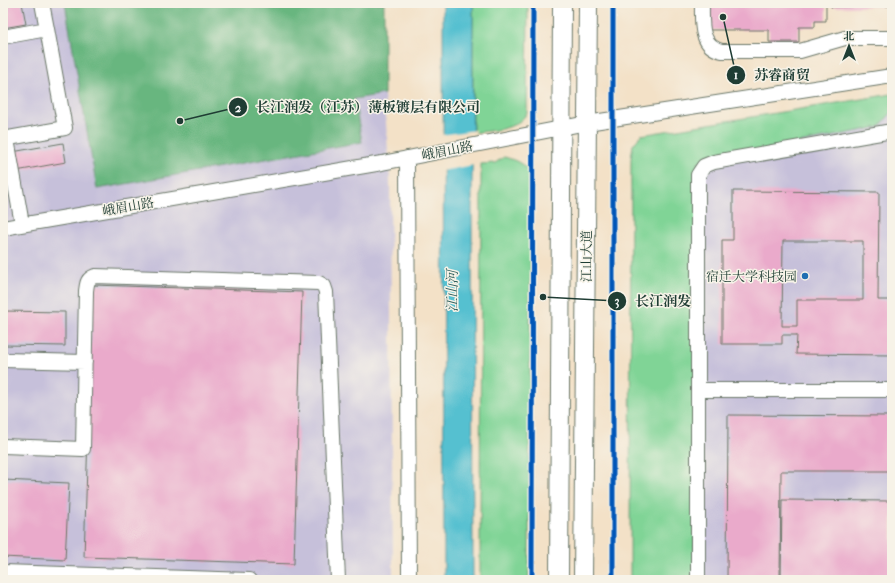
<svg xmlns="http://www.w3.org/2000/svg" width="895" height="583" font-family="'IM FELL French Canon','Noto Serif SC',serif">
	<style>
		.industrial { fill: #c6c0da }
		.green { fill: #80d496; stroke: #508865 }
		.forest { fill: #68b67f; stroke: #447a5a }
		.water { fill: #55c0d0; stroke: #3a7e82 }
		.pier { fill: #f3e1c7 }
		.building { fill: #eaaacb; fill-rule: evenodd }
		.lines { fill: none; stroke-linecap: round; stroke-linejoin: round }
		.minor-casing { stroke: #697667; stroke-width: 16 }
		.major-casing { stroke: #697667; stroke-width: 20 }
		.minor { stroke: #fff; stroke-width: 14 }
		.major { stroke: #fff; stroke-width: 18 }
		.cycleway-casing { stroke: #f7f3e8; stroke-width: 8 }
		.cycleway { stroke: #0057b8; stroke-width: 5 }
		.poi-dot { fill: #1f6fb2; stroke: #f7f3e8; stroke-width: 1.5 }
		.labels { text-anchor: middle; stroke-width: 3; stroke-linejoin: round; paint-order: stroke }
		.street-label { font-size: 13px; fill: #1f3d34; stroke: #f7f3e8 }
		.poi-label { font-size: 13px; fill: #1f3d34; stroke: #f7f3e8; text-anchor: end }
		.water-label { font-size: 14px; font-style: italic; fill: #2c5e5b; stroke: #f7f3e8 }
		.leader { fill: none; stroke: #1f3d34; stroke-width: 1.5 }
		.callout-dot { fill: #1f3d34; stroke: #f7f3e8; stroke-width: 1.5 }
		.mark-label { font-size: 12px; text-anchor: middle; font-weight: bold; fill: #fff }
		.callout-label { font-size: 14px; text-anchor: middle; font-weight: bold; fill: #1f3d34; stroke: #f7f3e8; stroke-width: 3; stroke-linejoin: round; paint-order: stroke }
	</style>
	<rect width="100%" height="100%" fill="#f7f3e8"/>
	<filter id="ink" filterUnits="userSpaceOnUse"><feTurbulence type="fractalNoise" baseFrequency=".025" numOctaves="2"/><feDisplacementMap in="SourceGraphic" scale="8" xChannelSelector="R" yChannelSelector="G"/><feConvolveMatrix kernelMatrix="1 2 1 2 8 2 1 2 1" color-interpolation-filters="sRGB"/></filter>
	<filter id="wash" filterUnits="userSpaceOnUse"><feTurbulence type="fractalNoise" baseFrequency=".012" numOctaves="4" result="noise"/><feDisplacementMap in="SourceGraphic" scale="16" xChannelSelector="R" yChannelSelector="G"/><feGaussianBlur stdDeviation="0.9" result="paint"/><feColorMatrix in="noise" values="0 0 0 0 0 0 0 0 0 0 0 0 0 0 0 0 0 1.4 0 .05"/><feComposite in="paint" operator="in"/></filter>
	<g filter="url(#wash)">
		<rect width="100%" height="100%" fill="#f3e1c7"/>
		<path class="industrial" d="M3,3H384V94L390,180L393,580H3Z
			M892,94V580H630L631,158L633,145L641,135Z"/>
		<path class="green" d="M473,3H528L527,113C516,131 492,130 473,133Z
			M892,94V112L879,127L698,163L694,580H630L631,158L633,145L641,135Z
			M504,157C516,160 525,164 531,175L529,580H480L481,164L495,163Z"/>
		<path class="forest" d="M65,3H384V94L354,99L362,142L97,189Z"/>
		<path class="water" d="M443,3H473L472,199L473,580H444Z"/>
		<path class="pier" d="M475,130L474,165L441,171V135Z"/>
		<g id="blocks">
			<path class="building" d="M3,3H22L26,24L3,28Z
				M708,3H826V21H815V27H799V42H769V30H708Z
				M831,3H892V6L831,7Z
				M63,143L66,162L16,171L12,152Z
				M733,191L879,192L878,300H892V355L796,354L797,335H782V344H722V240H733ZM783,241H863V300H797V326H782Z
				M93,285L302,292L294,564L84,557Z
				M3,311L65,312V346L3,345Z
				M728,415L892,416V471H781L780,580H727Z
				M3,480L69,483L65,560L3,557Z
				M782,500L892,501V580H781Z"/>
		</g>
	</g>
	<g filter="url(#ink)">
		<use href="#blocks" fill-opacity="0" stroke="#697667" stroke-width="1"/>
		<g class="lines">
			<defs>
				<path id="minor" d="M42,3L47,29
					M702,3C702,22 699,46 722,51H800L845,38H892
					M3,37L47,29L65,128L3,139
					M7,139L22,224
					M407,158L409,580
					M3,228L382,163L587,123L892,76
					M3,360L85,362
					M698,390H892
					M3,446L83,449L86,291C87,283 87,279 95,276L319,283L324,286L326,292L338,580
					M3,572L249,580
					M698,580V175L704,166L714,162L892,131"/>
				<path id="major" d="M559,580L562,3
					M583,580L588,3"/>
			</defs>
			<use href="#minor" class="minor-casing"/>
			<use href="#major" class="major-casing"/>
			<use href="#minor" class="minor"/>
			<use href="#major" class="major"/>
			<defs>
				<path id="cycleway" d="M532,580L533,3
					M613,580V3"/>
			</defs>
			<use href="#cycleway" class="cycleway-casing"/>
			<use href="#cycleway" class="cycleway"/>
		</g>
	</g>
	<circle class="poi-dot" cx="805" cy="276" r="4"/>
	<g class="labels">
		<g class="street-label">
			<text transform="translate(447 150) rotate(-11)" y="5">峨眉山路</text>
			<text transform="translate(128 206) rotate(-10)" y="5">峨眉山路</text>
			<text transform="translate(586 256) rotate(-90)" y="5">江山大道</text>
		</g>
		<g class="poi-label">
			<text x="797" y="281">宿迁大学科技园</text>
		</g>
		<g class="water-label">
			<text transform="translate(452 291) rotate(-90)" y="5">江山河</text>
		</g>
	</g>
	<path class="leader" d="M723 17L736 75M180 121L238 107M543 297L617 301"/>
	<g class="callout-dot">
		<circle cx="723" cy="17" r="4"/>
		<circle cx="180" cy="121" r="4"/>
		<circle cx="543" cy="297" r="4"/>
		<circle cx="736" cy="75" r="10"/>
		<circle cx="238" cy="107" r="10"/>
		<circle cx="617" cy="301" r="10"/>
	</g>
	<g class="mark-label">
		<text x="736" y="79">1</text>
		<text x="238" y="112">2</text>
		<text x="617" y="305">3</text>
	</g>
	<g class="callout-label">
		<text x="782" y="80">苏睿商贸</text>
		<text x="368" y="112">长江润发（江苏）薄板镀层有限公司</text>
		<text x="663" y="306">长江润发</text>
	</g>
	<rect width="895" height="583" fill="none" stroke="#f7f3e8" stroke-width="16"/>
	<g transform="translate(849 46)" stroke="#f7f3e8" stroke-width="3" paint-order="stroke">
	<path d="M0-3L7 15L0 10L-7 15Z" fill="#1f3d34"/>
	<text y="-6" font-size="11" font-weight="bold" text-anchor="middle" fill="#1f3d34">北</text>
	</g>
</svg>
